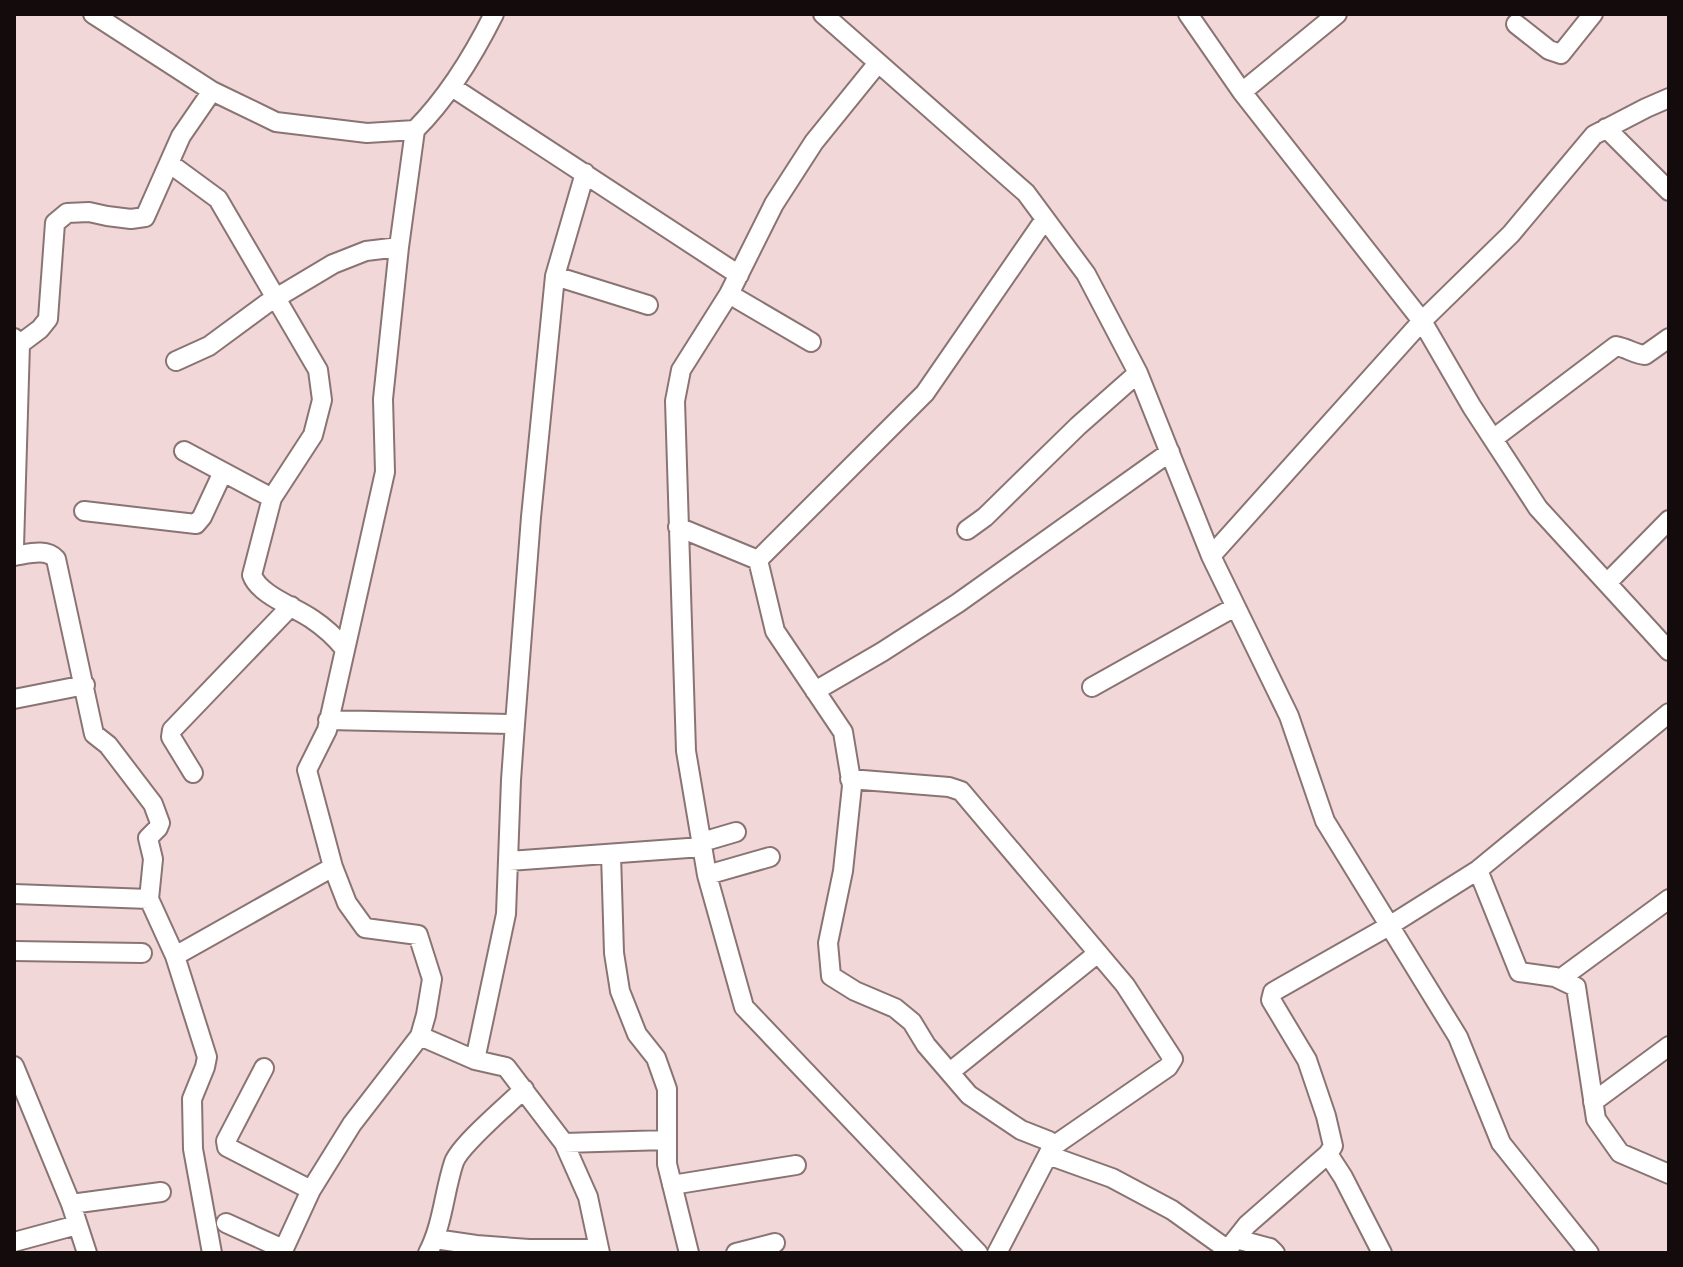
<svg xmlns="http://www.w3.org/2000/svg" width="1683" height="1267" font-family="Commissioner,sans-serif">
	<style>
		.lines { fill: none; stroke-linecap: round; stroke-linejoin: round }
		.street-casing { stroke: #8a7473; stroke-width: 22 }
		.street { stroke: #fff; stroke-width: 18 }
	</style>
	<rect width="100%" height="100%" fill="#f1d7d7"/>
	<g class="lines">
		<defs>
			<path id="street" d="M93,14L212,91L276,122L367,133L415,130C448,97 473,56 494,14
				M823,14L1026,193L1086,274L1138,373L1211,556
				M1188,14L1242,92L1422,321L1472,407L1538,508L1669,651
				M1516,24L1549,50L1561,54L1593,14
				M878,63L814,142L774,204L729,294L681,370L675,401L686,751L707,875L744,1007L978,1253
				M452,87L739,275
				M1242,92L1337,14
				M1606,128L1669,191
				M169,163L218,199L318,370L322,400L313,435L272,498L252,575C259,595 295,607 312,619C324,627 335,637 344,648
				M585,173L555,276L531,517L515,724L511,780L506,914L475,1060L506,1067L564,1143L588,1197L600,1253
				M555,276L648,305
				M729,294L811,342
				M14,338L20,344L14,547
				M20,344L40,329L48,319L55,223L67,213L89,212L107,216L131,219L145,217L181,136L212,91
				M176,361L209,346L266,304L333,264L366,251L399,247
				M1493,439L1616,346C1627,348 1635,354 1645,355L1669,338
				M184,451L272,498
				M84,511L196,524L202,517L223,472
				M678,527L758,560L925,393L1045,219
				M967,530L985,517L1078,426L1138,373
				M14,556C28,554 46,548 56,559L94,734L108,745L153,804L160,823L158,828L148,838L153,859L149,899L175,956L207,1057L205,1067L192,1099L193,1149L212,1253
				M758,560L775,631L843,732L852,786L843,871L828,943L831,976L855,991L895,1008L912,1022L926,1045L969,1095L1021,1130L1049,1141L1052,1147
				M1607,583L1669,520
				M1092,687L1235,607
				M815,691L882,652L958,603L1170,452
				M14,699L85,685
				M328,720L515,724
				M193,773L171,737L172,730L291,606
				M850,779L949,787L961,791L1125,985L1173,1059L1168,1067L1052,1147L997,1253
				M702,842L736,832
				M611,854L614,953L620,991L637,1034L656,1058L667,1089V1164L689,1253
				M509,861L702,847
				M1478,870L1519,972L1555,977L1576,987L1596,1119L1620,1153L1669,1174
				M707,875L770,857
				M14,894L149,899
				M14,951L142,953
				M175,956L333,867
				M1560,979L1669,899
				M420,1036L475,1060
				M14,1066L71,1204L87,1253
				M264,1068L226,1141L227,1147L311,1190
				M950,1072L1098,953
				M1593,1102L1669,1046
				M564,1143L667,1140
				M1328,1154L1343,1177L1382,1253
				M1048,1155L1112,1178L1172,1210L1228,1250
				M672,1185L796,1165
				M71,1204L161,1192
				M226,1223L283,1249
				M435,1239L476,1245L529,1249H599
				M1236,1239L1270,1248L1275,1253
				M14,1242L77,1225
				M282,1253L311,1190L352,1124L420,1036L426,1015L432,979L418,935L365,928L347,903L333,867L307,770L327,730L385,472L383,399L399,247L415,130
				M428,1253C443,1224 444,1192 454,1162C461,1144 508,1105 524,1089
				M736,1253L775,1243
				M1225,1253L1247,1225L1328,1154L1333,1146L1326,1116L1307,1060L1271,1000L1273,992L1389,926L1478,870L1669,713
				M1589,1253L1501,1143L1458,1037L1325,821L1289,716L1211,556L1422,321L1511,234L1594,135L1646,108L1669,98"/>
		</defs>
		<use href="#street" class="street-casing"/>
		<use href="#street" class="street"/>
	</g>
	<rect width="1683" height="1267" fill="none" stroke="#140c0c" stroke-width="32"/>
</svg>
